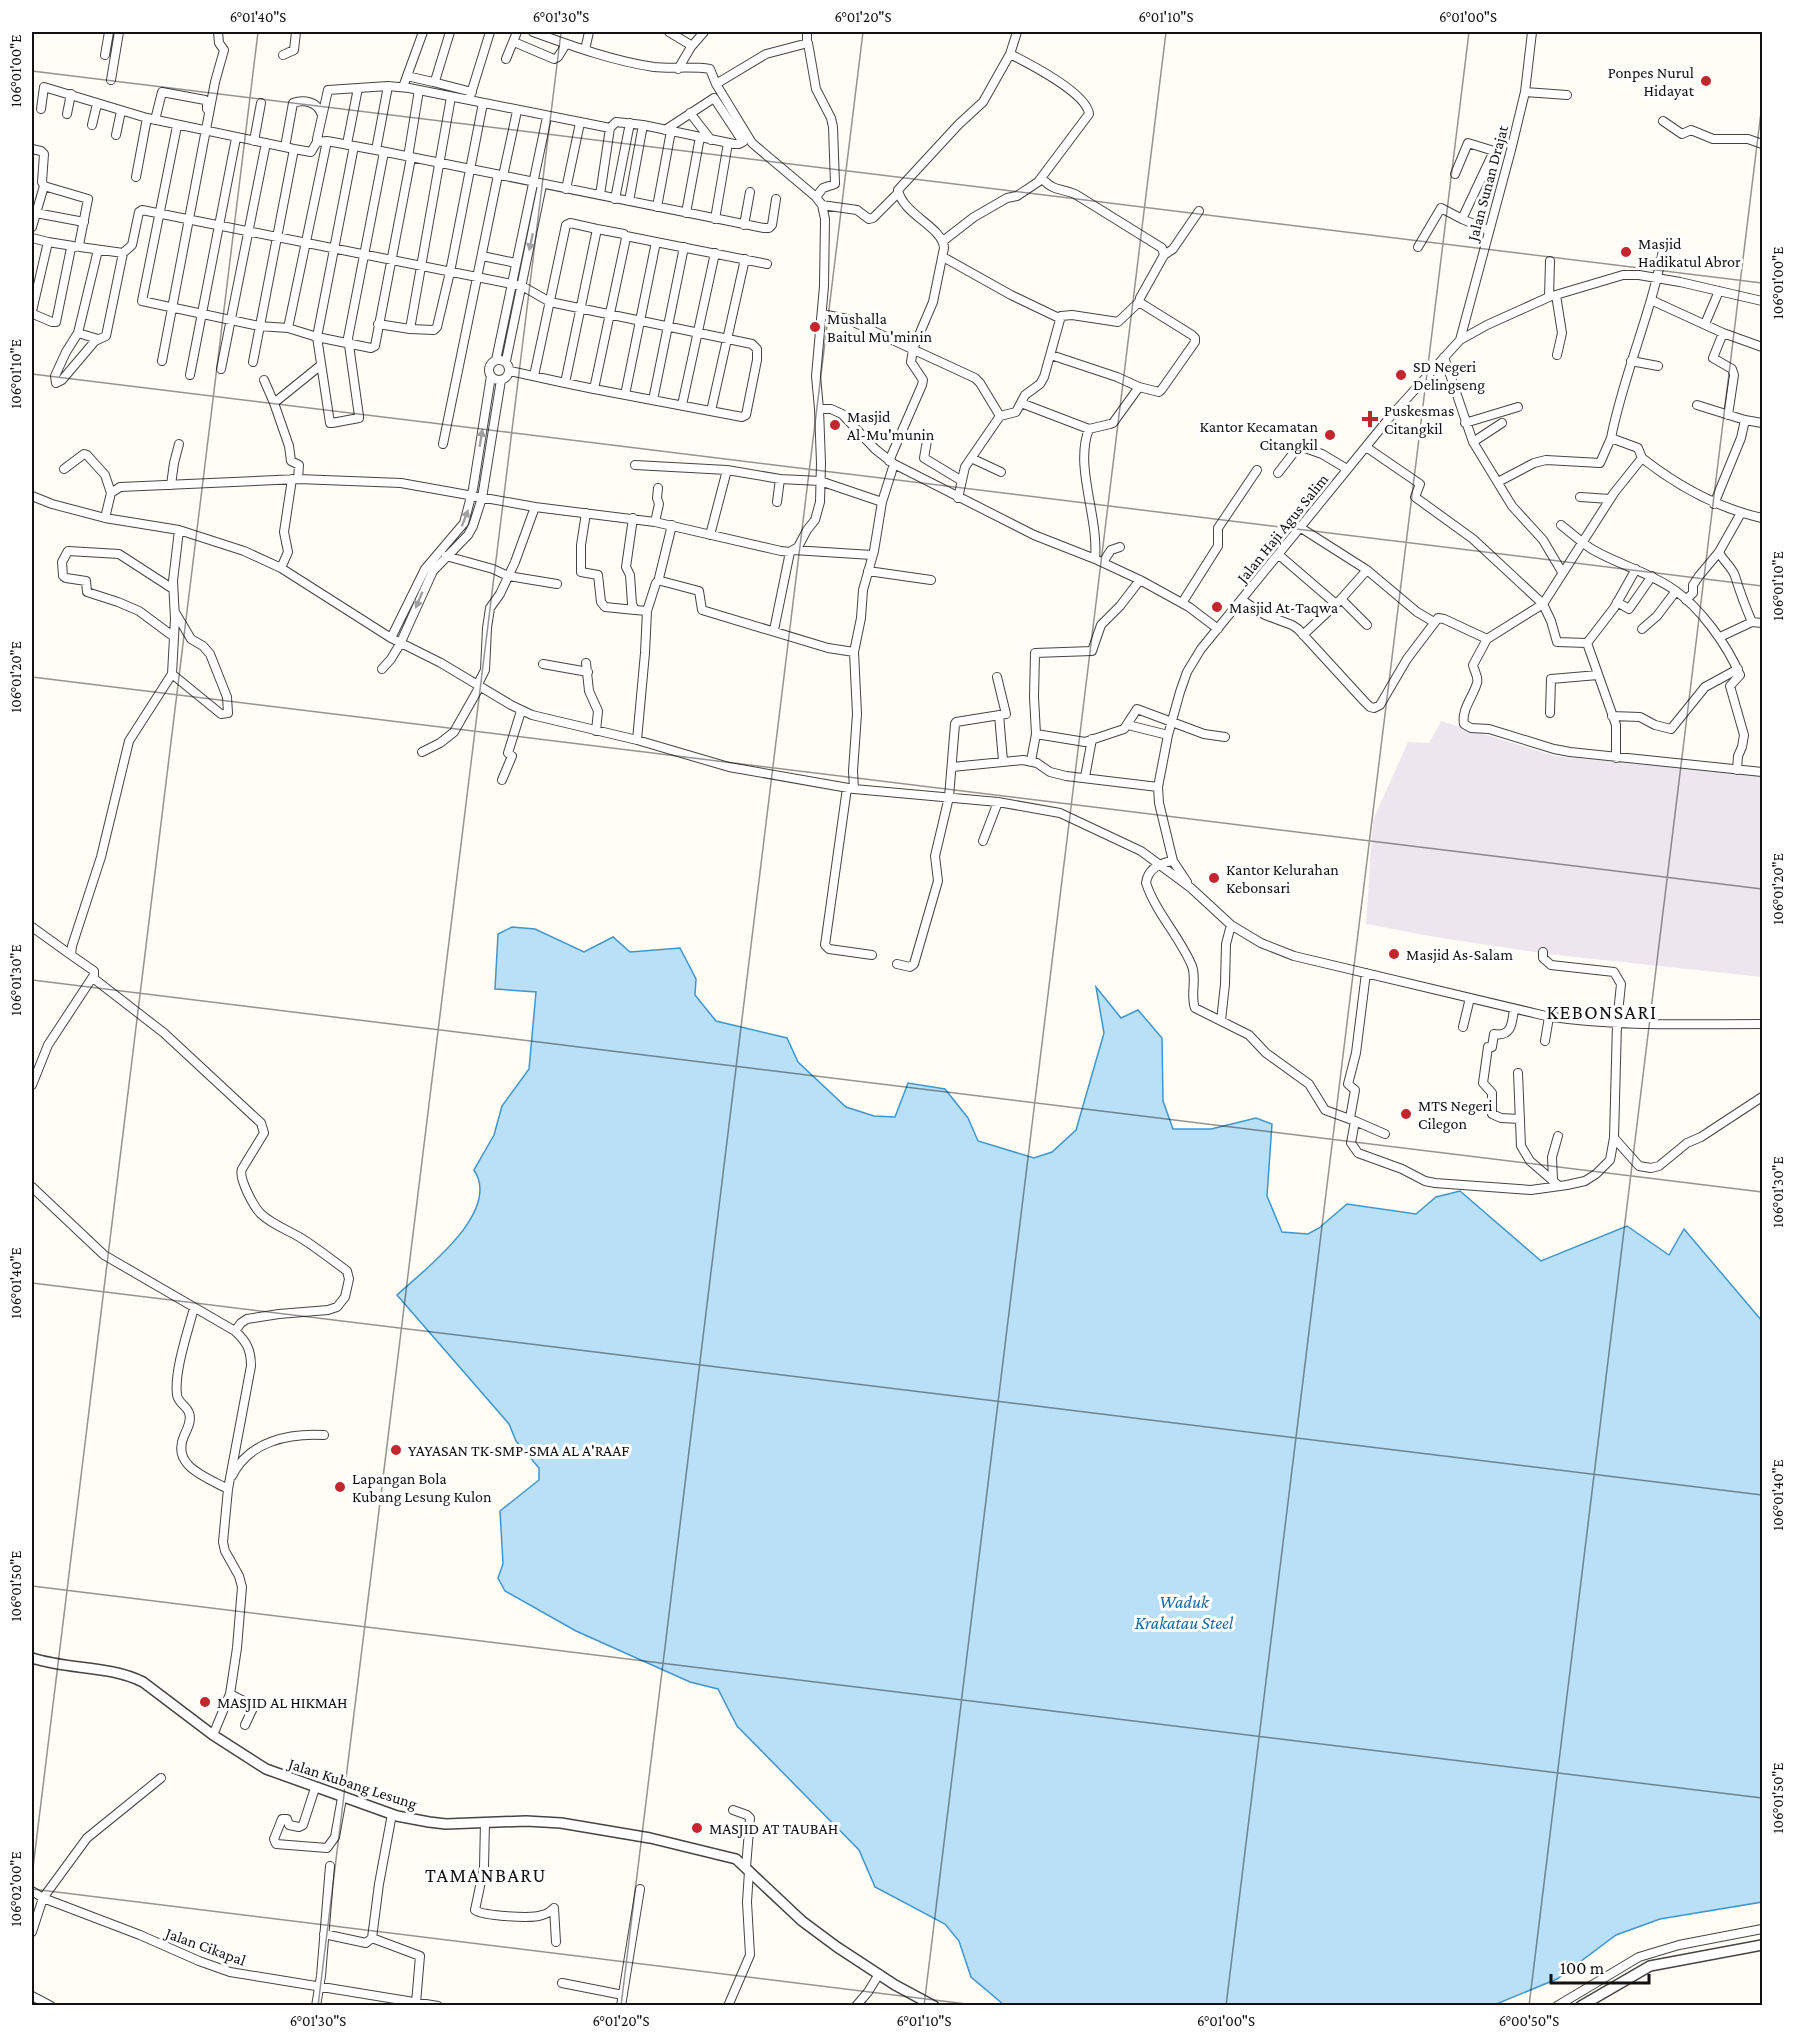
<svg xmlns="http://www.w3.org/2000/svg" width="1794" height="2037" font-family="'Crimson Pro',serif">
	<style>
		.industrial { fill: #eee6ef }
		.water { fill: #b9e0f7; stroke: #3f96cf; stroke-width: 1.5 }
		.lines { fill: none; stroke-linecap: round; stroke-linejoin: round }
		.minor-casing { stroke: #444; stroke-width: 10 }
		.tertiary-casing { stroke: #444; stroke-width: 12 }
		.minor { stroke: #fff; stroke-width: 8 }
		.tertiary { stroke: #fff; stroke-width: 9 }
		.oneway { fill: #a0a0a0 }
		.ticks { fill: none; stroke: #111; stroke-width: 1.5; stroke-opacity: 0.45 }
		.poi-dot { fill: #c4262e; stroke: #fff; stroke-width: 2 }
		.labels { text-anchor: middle; stroke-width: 6; stroke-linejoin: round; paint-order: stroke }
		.poi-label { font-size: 16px; fill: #111; stroke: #fff; text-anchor: start }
		.street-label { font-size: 16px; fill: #111; stroke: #fff }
		.water-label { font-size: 18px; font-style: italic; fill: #1768a6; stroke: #fff }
		.quarter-label { font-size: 20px; letter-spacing: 1.5px; fill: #111; stroke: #fff }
		.neatline { fill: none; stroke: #111; stroke-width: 2 }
		.ticks-label { font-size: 15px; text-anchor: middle; fill: #111 }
	</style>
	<rect width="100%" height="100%" fill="#fffdf5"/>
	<path class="industrial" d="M1441,721L1555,756L1762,776V977L1547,954L1435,937L1366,924L1373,820L1408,742L1429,743Z"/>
	<path class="water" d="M512,927L535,929L584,952L613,937L630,952L680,948L696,979L695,995L716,1021L787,1038L798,1062L846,1107L874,1116L895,1117L908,1083L945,1089L968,1118L978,1141L1034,1158L1052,1152L1076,1130L1104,1033L1096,987L1121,1018L1138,1010L1162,1038L1163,1101L1173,1129H1211L1256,1118L1272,1124L1267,1196L1282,1232L1308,1234L1319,1228L1347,1204L1416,1214L1436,1197L1460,1191L1541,1261L1627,1226L1669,1255L1684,1229L1762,1321V1902L1660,1919L1616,1935L1557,1979L1494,2005H1004L971,1977L959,1941L945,1924L875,1887L859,1850L737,1726L718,1689L690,1682L576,1631L505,1591L498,1578L503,1564L500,1511L539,1480V1468L516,1441L509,1424L397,1295C424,1270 502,1212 474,1170L494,1135L502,1106L529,1069L536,992L495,989L498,934Z"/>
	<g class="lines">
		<defs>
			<path id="minor" d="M669,32L689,44L691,47L678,69
				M514,42L554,59L558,57L566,44
				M807,43V32
				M691,47L704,32
				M585,50L589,32
				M105,55L109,32
				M283,55L294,50L296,32
				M506,59L517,32
				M407,76L433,82L435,81L450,32
				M111,80L119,32
				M433,82L472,92
				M716,84L766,54L808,43L816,89L831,118L833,127L835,184L823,188L816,197
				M403,87L423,32
				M1525,92L1567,95
				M469,100L490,32
				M41,109L44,87L147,118
				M690,113L711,140
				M67,114L71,94
				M155,120L162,92L205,100L207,102V109
				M1663,121L1682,134L1691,130L1713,139H1748L1762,144
				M92,125L97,104
				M177,126L142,301L259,326L288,328L317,337L371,348L375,346L411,158
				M610,128L409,88L388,86L328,90L317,139V142L327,141L376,150L764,228H769L772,225L776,199
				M116,135L121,111
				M254,141L261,103
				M347,144L358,88
				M354,146L317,337L330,423H332L359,418V416L348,338L384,152
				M285,147L293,103C304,99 317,102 321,113
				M32,149L41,151L44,154L42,182L44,186L88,199L79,245L80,247L123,253L132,245L139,212L142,210L522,286L550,302L752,344L757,349V360L746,415L742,417L594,389
				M376,150L388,86
				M408,157L419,90
				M1455,174L1468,143L1494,151L1462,219L1488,230
				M503,176L517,111
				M136,177L147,118L294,149L311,152L317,142
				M566,189L580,123
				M600,195L610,128L616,122L643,125L734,144H739L743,142L714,98L665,130
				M615,199L630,123
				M629,201L643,125
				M822,205L857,210L869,219L873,218L898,193
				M657,207L671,131
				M36,213L84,222
				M686,213L700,137
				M715,219L728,143
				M744,225L750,192
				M32,227L44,186
				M626,236L656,242
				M32,238L48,242
				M943,241L974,217L1007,198L1017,196L1038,182L1089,114C1087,93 1028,63 1010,54
				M73,246L48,242L32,311L33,314L52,322H56L71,248L79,246
				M1418,247L1441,208L1462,219
				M98,250L78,333L66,352L55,376L56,383L62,380L95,341L106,336L123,253
				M1164,255L1173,249L1199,211
				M482,256L516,263
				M943,257L1011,295L1059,318
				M1556,295L1562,333L1557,355
				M1549,297L1550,261
				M1651,300L1723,333L1762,347
				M822,314L847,319L975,378L980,383L1000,416
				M378,324L410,329L451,97
				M1705,324L1719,291
				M288,328L327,141
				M410,329L434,330L437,327L450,272L483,103
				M78,333L98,339
				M1723,333L1713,358L1732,369L1734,375L1728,415
				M1460,340L1511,150L1525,92L1532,32
				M1051,355L1117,377L1139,387
				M1444,357L1473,442L1512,506L1543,540L1562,572
				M489 370a10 10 0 1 1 20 0a10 10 0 1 1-20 0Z
				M496,360L547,117
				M162,361L215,82L224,50L219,43L218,32
				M506,361L542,185
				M1631,361L1658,366
				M253,362L294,149
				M221,369L266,143
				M510,371L565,383L597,229L570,223L566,225L534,376
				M190,375L236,138
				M264,380L274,403
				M565,383L594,389L626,238L624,234L597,229
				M625,395L656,242L767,264
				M653,400L684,247
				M1021,403L1089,429L1110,424L1113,423L1139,387L1159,392L1162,389L1195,342V338L1192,335L1139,302L1140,298L1164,255L1162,248L1075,194C1058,187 1057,193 1041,178
				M682,405L715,253
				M1697,405L1745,420L1762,423
				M819,409H831L842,414L875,449L894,464L1034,535L1095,559L1140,580L1189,607L1218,629
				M711,411L745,259
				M1465,423L1518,407
				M1089,429C1074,467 1099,516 1095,559
				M928,435L924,458L962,481
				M1473,442L1502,423
				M443,444L498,175
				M1366,447L1420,484L1415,497L1473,539L1543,604L1551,621L1557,642L1587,643
				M971,458L1001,472
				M1642,458L1638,448L1611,438C1624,372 1653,310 1664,244
				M889,461L922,385L923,380L911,362L913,349L933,302L944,248C943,227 903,215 898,190L959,124L983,102L1010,54L1017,32
				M635,465L727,470L710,535
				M64,469L84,454L87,455L105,475L111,493
				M727,470L780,479L820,481L882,502
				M1278,473L1299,446L1322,454L1347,469
				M298,479L299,465L291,461L289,446L274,403L321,365
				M1498,482L1534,463L1546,460L1600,463L1611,438
				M171,485L174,463L179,444
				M32,496L52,504L105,518L179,530L244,551L281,568L391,638L441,663L511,705L532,715L637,740L729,767L854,789L998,802L1060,813L1141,851L1191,888L1231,925L1261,943L1294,956L1546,1016C1617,1027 1690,1024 1762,1024
				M1580,497L1610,499
				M958,498L965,467L1000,416L1016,412L1025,395L1040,384L1044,377L1061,316L1072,315L1118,322L1139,302
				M777,502L780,479
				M1714,504L1741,438L1745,420
				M586,513L581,545V572L598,575L601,602L605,607L635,610
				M105,518L111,493L120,487L298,479L401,483L535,507L655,522L781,551L790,552L798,547L807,530L815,520L820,502L821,463L819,409L816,376L824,286L825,219L822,205L816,197L752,143L716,84L710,69C692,66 672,69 654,67C613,61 572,46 533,32
				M633,518L626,567L630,575L632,604L635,610L647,611
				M1762,518C1717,508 1679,487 1642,458L1614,493L1543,604L1487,639L1473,665C1474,671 1479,677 1477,683C1473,697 1461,710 1464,724L1471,728L1489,729L1554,749L1570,752L1762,772
				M655,522L659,504L657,498L658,488
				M672,525L659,578L661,581L699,591L702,610L828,648L854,652
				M1561,525C1570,532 1580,541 1590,548C1616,564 1647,571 1673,589C1701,608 1727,645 1740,675L1730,686L1744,735L1742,747L1738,756L1737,770
				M1301,528L1367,570L1417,612L1434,622
				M793,550L872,555
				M1719,552C1723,561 1732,567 1735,576C1740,592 1745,606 1752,622
				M1279,555L1336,604L1303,635
				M446,556L493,569L508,576L557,584
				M1103,562L1111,550L1120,547
				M281,568L288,552L284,532L292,479
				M868,571L931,580
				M173,589L119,554L68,551L62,562L63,576L66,578L86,581L87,592L118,602L139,611L174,637
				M1341,599L1367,570
				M1242,600L1265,615L1292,625L1298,629L1364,701L1370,707L1374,708L1380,705L1407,659L1438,618L1444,619L1487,639
				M1686,600L1693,593V585L1699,576L1719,552L1741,513
				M1617,602L1629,609L1652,576
				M1182,603L1218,546V528L1257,470
				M1336,604L1341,599L1367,625
				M1642,629L1657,616L1676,591
				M774,630L790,552
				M1720,637L1752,622L1762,623
				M391,638L425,569L464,523L473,489L491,376
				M586,663L589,691L598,711L596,731
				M543,664L588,672
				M382,669L391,659L400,644L433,571L468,535L473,526L482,498L501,380
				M172,674L221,714L228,713L227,697L210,654L203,646L191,639L175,612
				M478,684L485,670L487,628L490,608L500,594L515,562L535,507
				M1550,713L1551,679L1598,675
				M999,715L1003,761
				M1612,716L1640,717L1655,725L1671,729L1705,687L1738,669
				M1128,725L1168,735
				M1036,734L1034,697L1035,653L1092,651L1101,625L1120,606L1140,580
				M637,740L645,653L647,611L656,583L659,580
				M422,752L440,743L454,732L480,686
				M1616,758V725L1587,643L1614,608L1636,569
				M1031,761L1036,734L1085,742L1124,729L1137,709L1204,734L1225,737
				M952,767L1023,760L1037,763L1050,772L1066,776L1158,787
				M1085,777L1092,739
				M502,780L512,756L508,753L521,711
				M847,788L825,945L829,949L872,955
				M854,789L853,771L857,714L854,652L861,618L863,590L874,551L882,502L894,464
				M983,841L998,802
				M1173,861C1160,863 1148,868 1146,883C1156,913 1180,937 1192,966C1197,980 1190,995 1195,1008L1249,1035L1266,1053L1309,1084L1325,1110L1355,1121L1351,1143L1358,1153L1402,1169L1425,1181L1435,1183L1531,1190L1567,1185L1585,1181L1596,1174L1610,1160L1614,1138L1617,1023L1621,984L1614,972L1551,965L1543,958V952
				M1187,882L1173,861L1159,803L1158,787L1168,735L1180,692L1187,672L1201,649L1390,417L1460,340L1487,325L1549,297L1623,275H1639L1680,282L1762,301
				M32,927L71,955
				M897,964L910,967L914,964L938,881L935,856L949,797L955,724L956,722L1006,714L997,677
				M1514,1009C1512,1023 1512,1037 1494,1034L1492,1047H1488L1483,1083L1492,1093V1114L1501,1118L1520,1119
				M1221,1021L1225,984L1226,944L1231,925
				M1463,1027L1470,998
				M1545,1041L1549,1017
				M1518,1073L1521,1146L1530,1161L1559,1186
				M32,1085L48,1045L94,975V971L71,955L72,946L101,857L129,741L172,674L175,619L173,581L179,530
				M1350,1118L1355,1090L1348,1084L1356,1053L1366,973
				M1355,1121L1385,1134
				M1614,1138L1639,1166L1651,1168L1659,1166L1687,1143L1701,1137L1762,1097
				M1553,1180L1552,1157L1558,1136
				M32,1187L104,1255L235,1331L241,1323L247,1319L279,1314L328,1310L337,1307L345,1297L349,1279L347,1271C332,1260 317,1248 301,1238C288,1230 273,1225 261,1214C254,1207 238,1178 242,1169L264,1133L261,1123L164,1033L93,978
				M194,1308C188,1331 174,1371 177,1395C178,1403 187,1406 189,1413C192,1421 187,1429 184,1436C171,1466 206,1477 228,1489
				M232,1476C249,1441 289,1433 324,1435
				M230,1694L254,1706L245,1725
				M213,1735L230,1694L237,1648L242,1587L239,1576L225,1551L223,1542L228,1489L251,1366C251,1350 247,1342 235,1331
				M315,1788L303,1825L299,1827L289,1825L287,1819H282L274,1839L276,1844L327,1848L335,1837L342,1798
				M733,1810L747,1815L750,1818L746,1867
				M392,1814L379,1884L372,1938L420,1956L416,2003
				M485,1822L484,1867L475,1910C483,1916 532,1919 542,1915C547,1914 551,1911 554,1908L556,1942
				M32,1891L43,1898L140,1935L199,1961L230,1972L438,2006
				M32,1932L43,1898L87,1838L161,1778
				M324,1934L366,1943L372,1938
				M562,1983L623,1995
				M32,1996L51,2006
				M316,2006L321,1976L330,1866
				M621,2006L640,1889
				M728,2006L750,1955L747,1902L749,1871
				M856,2006L868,1992L879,1974
				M1557,2006L1639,1957L1679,1945L1762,1929"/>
			<path id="tertiary" d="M32,1658C69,1670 108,1665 143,1682L213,1735L266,1769L397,1816L429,1822L446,1824L526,1821L561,1823L650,1838L736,1859L802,1921L837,1947L895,1985L934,2006
				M1581,2006L1650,1966L1762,1945"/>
		</defs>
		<use href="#minor" class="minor-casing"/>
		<use href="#tertiary" class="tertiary-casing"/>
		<use href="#minor" class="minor"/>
		<use href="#tertiary" class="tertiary"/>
	</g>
	<defs><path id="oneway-solid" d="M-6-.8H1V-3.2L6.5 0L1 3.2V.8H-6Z" transform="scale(1.5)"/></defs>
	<g class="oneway">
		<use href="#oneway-solid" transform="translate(531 242) rotate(102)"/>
		<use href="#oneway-solid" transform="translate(481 438) rotate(-81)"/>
		<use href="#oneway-solid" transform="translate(465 518) rotate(-69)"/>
		<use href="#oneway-solid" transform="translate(419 600) rotate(113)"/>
	</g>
	<path class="ticks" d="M32,71L1762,283M32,374L1762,586M32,677L1762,889M32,980L1762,1192M32,1283L1762,1495M32,1586L1762,1798M32,1876L258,32M32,1889L983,2006M318,2006L561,32M621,2006L863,32M924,2006L1166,32M1226,2006L1469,32M1529,2006L1762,104"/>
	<g class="poi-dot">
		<circle cx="1706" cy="81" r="6"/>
		<circle cx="1626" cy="252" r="6"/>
		<circle cx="815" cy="327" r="6"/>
		<circle cx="1401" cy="375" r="6"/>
		<path d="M1367 410h6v6h6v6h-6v6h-6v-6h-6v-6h6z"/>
		<circle cx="835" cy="425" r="6"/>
		<circle cx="1330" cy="435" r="6"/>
		<circle cx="1217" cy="607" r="6"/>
		<circle cx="1214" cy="878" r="6"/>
		<circle cx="1394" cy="954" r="6"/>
		<circle cx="1406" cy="1114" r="6"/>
		<circle cx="396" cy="1450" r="6"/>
		<circle cx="340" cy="1487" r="6"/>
		<circle cx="205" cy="1702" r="6"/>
		<circle cx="697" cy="1828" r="6"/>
	</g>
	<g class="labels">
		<g class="poi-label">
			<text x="1694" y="78" text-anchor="end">Ponpes Nurul<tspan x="1694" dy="18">Hidayat</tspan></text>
			<text x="1638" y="249">Masjid<tspan x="1638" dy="18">Hadikatul Abror</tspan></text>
			<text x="827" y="324">Mushalla<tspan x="827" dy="18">Baitul Mu'minin</tspan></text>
			<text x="1413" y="372">SD Negeri<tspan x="1413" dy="18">Delingseng</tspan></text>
			<text x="1384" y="416">Puskesmas<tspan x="1384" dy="18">Citangkil</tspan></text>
			<text x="847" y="422">Masjid<tspan x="847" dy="18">Al-Mu'munin</tspan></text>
			<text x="1318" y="432" text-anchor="end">Kantor Kecamatan<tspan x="1318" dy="18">Citangkil</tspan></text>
			<text x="1229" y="613">Masjid At-Taqwa</text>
			<text x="1226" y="875">Kantor Kelurahan<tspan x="1226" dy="18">Kebonsari</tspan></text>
			<text x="1406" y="960">Masjid As-Salam</text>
			<text x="1418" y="1111">MTS Negeri<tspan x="1418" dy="18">Cilegon</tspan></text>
			<text x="408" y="1456">YAYASAN TK-SMP-SMA AL A'RAAF</text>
			<text x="352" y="1484">Lapangan Bola<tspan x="352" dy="18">Kubang Lesung Kulon</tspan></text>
			<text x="217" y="1708">MASJID AL HIKMAH</text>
			<text x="709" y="1834">MASJID AT TAUBAH</text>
		</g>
		<g class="street-label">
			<text transform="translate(1487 183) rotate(-75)" y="6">Jalan Sunan Drajat</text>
			<text transform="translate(1282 528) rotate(-51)" y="6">Jalan Haji Agus Salim</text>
			<text transform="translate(353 1783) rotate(18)" y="6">Jalan Kubang Lesung</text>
			<text transform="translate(206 1946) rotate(20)" y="6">Jalan Cikapal</text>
		</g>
		<g class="water-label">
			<text x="1184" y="1608">Waduk<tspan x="1184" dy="21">Krakatau Steel</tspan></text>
		</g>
		<g class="quarter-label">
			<text x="1602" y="1019">KEBONSARI</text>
			<text x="486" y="1882">TAMANBARU</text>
		</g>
	</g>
	<rect width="1794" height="2037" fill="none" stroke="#ffffff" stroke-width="66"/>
	<path d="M1551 1974v9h98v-9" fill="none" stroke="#111111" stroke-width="3"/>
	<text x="1560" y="1974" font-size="18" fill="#111111" stroke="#ffffff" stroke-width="4.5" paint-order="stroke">100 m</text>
	<rect x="33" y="33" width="1728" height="1971" class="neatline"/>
	<g class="ticks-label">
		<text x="258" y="22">6°01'40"S</text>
		<text x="561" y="22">6°01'30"S</text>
		<text x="863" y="22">6°01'20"S</text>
		<text x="1166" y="22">6°01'10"S</text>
		<text x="1468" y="22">6°01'00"S</text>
		<text transform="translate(16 71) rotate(-90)" y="5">106°01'00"E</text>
		<text transform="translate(1778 283) rotate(-90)" y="5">106°01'00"E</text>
		<text transform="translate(16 374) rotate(-90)" y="5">106°01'10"E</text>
		<text transform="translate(1778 586) rotate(-90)" y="5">106°01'10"E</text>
		<text transform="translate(16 677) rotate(-90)" y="5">106°01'20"E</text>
		<text transform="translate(1778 889) rotate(-90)" y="5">106°01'20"E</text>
		<text transform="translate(16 980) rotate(-90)" y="5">106°01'30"E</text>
		<text transform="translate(1778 1192) rotate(-90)" y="5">106°01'30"E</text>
		<text transform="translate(16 1283) rotate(-90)" y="5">106°01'40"E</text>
		<text transform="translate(1778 1495) rotate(-90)" y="5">106°01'40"E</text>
		<text transform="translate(16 1586) rotate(-90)" y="5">106°01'50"E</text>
		<text transform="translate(1778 1798) rotate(-90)" y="5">106°01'50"E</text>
		<text transform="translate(16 1889) rotate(-90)" y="5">106°02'00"E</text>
		<text x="318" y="2026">6°01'30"S</text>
		<text x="621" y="2026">6°01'20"S</text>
		<text x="924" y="2026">6°01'10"S</text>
		<text x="1226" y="2026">6°01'00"S</text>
		<text x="1529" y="2026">6°00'50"S</text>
	</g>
</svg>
